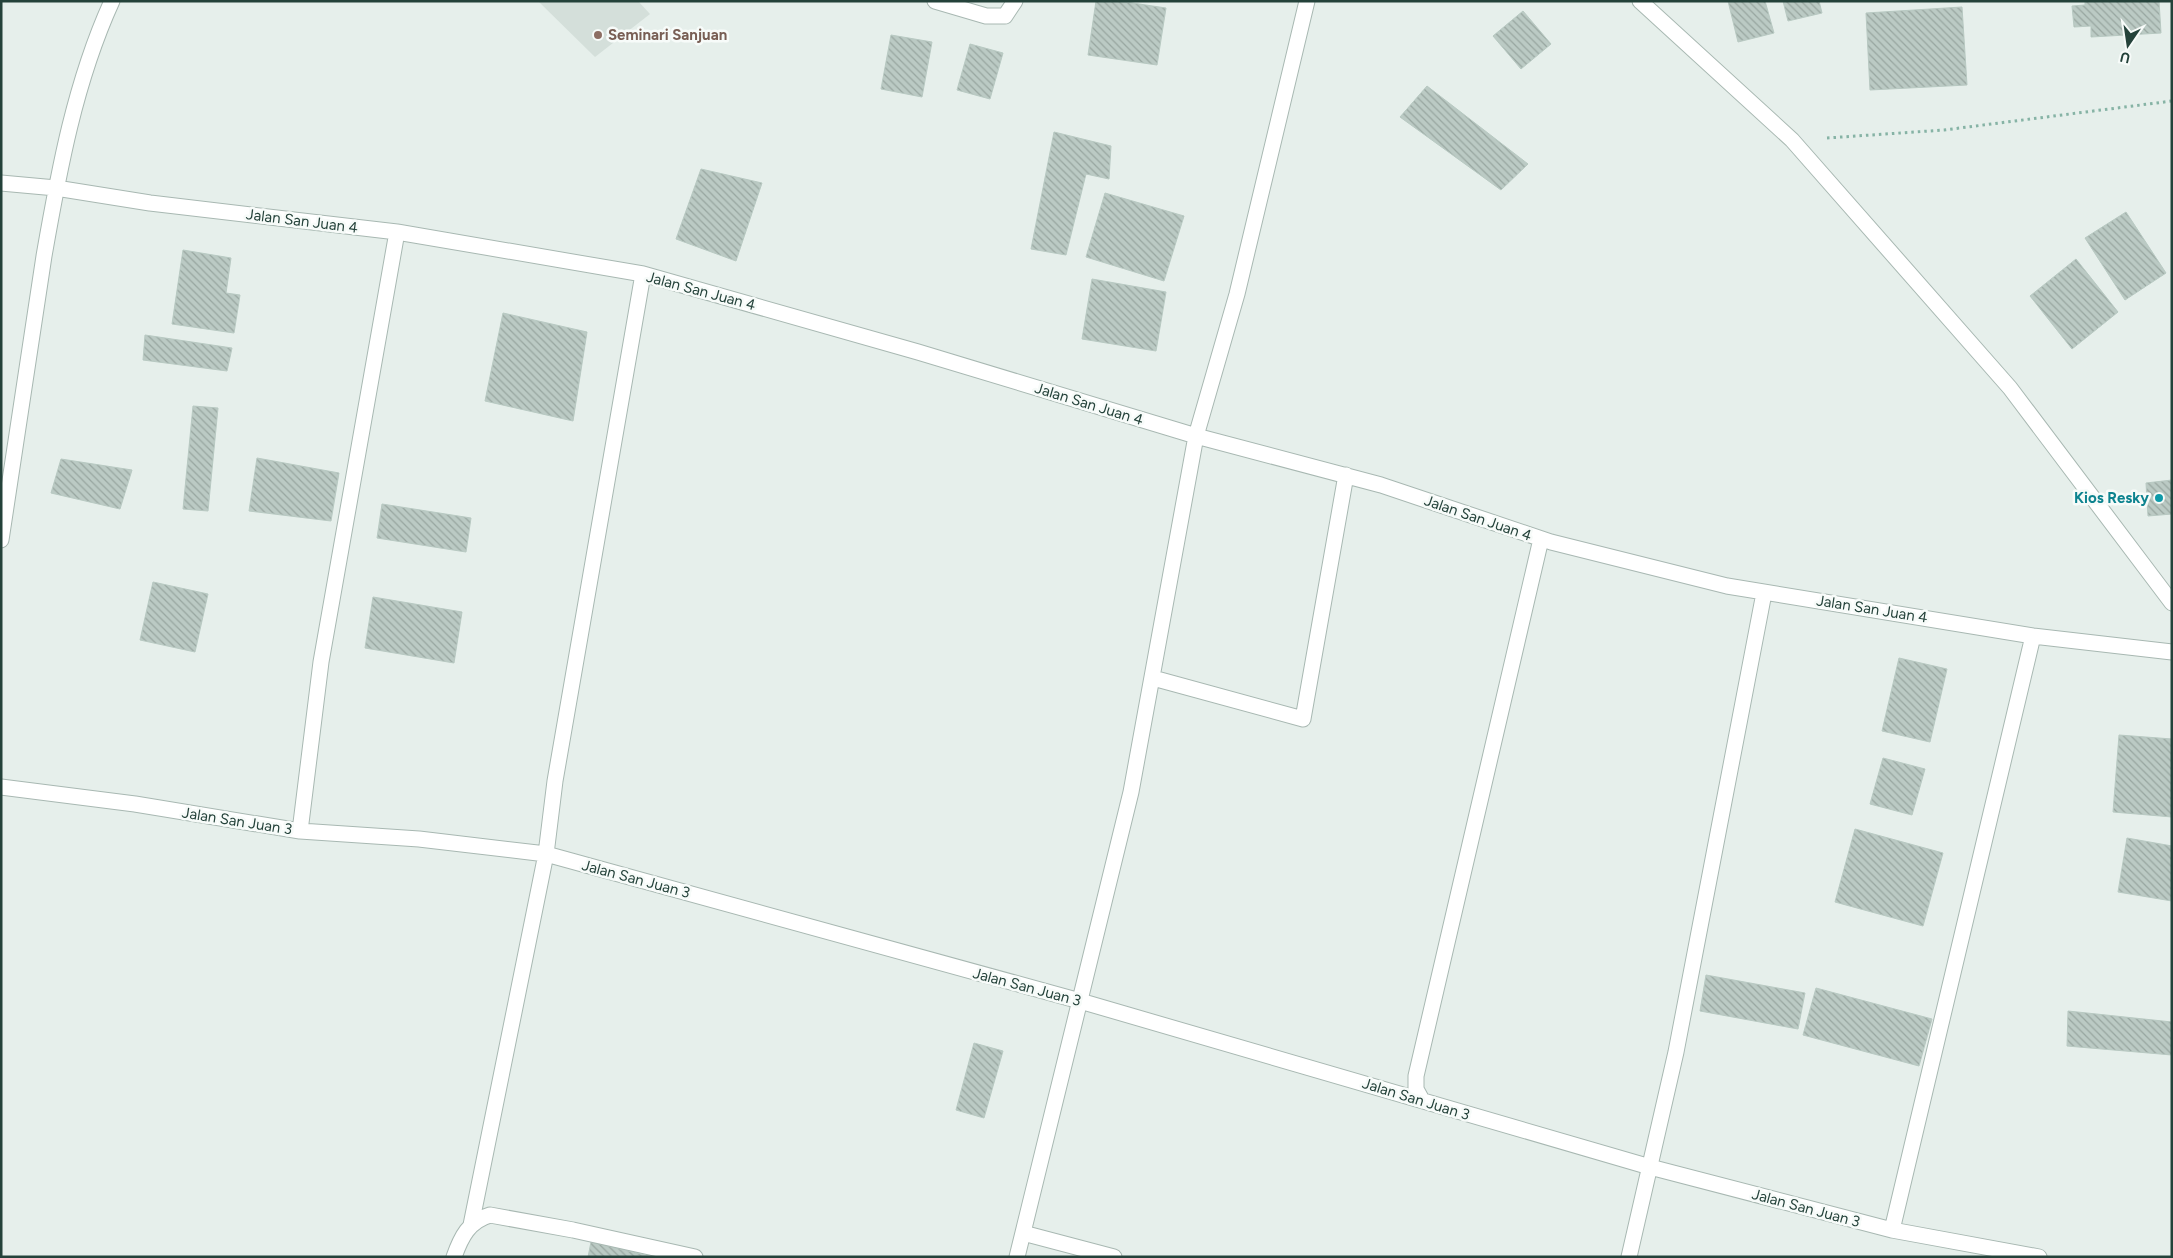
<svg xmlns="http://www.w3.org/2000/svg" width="2173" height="1258" font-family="Figtree,sans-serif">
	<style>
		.built { fill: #d4dfda }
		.building { fill: url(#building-back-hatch); stroke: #b8c9c2 }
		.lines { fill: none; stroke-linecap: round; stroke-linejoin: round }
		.minor-casing { stroke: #a8b8b2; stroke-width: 17 }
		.path { stroke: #86b3a5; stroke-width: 3; stroke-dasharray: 2.5 4; stroke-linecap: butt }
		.minor { stroke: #fff; stroke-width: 15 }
		.education-dot { fill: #8d6e63; stroke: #f7fbf9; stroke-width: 2 }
		.culture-dot { fill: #0f9aa8; stroke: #f7fbf9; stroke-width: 2 }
		.labels { text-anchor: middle; stroke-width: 5; stroke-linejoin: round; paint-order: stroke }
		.education-label { font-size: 15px; font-weight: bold; fill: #785e54; stroke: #f7fbf9; text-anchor: start }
		.street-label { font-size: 15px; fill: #24423a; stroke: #f7fbf9 }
		.culture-label { font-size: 15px; font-weight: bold; fill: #0d838f; stroke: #f7fbf9; text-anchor: end }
	</style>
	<defs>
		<pattern id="building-back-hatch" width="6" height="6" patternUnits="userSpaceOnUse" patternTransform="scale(1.25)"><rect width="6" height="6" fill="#bbcac4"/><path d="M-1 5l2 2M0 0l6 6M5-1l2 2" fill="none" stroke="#98a6a0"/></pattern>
	</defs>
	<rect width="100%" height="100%" fill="#e6efeb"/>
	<path class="built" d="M538,1H638L650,14L595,57Z"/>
	<path class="building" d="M1096,1H1119L1166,8L1157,65L1088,55Z
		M1728,1H1765L1774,33L1738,42Z
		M1783,1H1819L1822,13L1788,21Z
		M2085,1H2159L2161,33L2091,37V26L2074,27L2072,6L2085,5Z
		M1962,7L1967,85L1870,90L1866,13Z
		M1523,11L1551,44L1521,69L1493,36Z
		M891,35L932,42L922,97L881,89Z
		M970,44L1003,53L990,99L957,90Z
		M1427,86L1528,164L1501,190L1400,117Z
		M1054,132L1111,146L1109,179L1086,174L1066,255L1031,249Z
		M701,169L762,183L736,261L676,239Z
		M1105,193L1184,216L1164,281L1086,257Z
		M2126,212L2166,273L2125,300L2085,238Z
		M183,250L231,258L226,293L240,295L234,333L172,324Z
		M2076,259L2118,312L2072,349L2030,296Z
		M1092,279L1166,292L1156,351L1082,339Z
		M503,313L587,332L573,421L485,401Z
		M145,335L232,348L227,371L143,360Z
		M193,406L218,408L208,511L183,509Z
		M257,458L339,473L331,521L249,511Z
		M61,459L132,470L120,509L51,493Z
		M2172,480V514L2148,516L2146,483Z
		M382,504L471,518L466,552L377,538Z
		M153,582L208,594L195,652L140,640Z
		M373,597L462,612L454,663L365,648Z
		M1899,658L1947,669L1930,742L1882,731Z
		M2119,735L2172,739V817L2113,812Z
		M1883,758L1925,769L1912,815L1870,804Z
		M1855,829L1943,853L1923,926L1835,902Z
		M2127,838L2172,846V901L2118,892Z
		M1706,975L1805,993L1798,1029L1700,1011Z
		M1816,988L1932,1019L1919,1066L1803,1035Z
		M2068,1011L2172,1022V1055L2067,1046Z
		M974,1043L1003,1051L984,1118L956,1110Z
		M591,1242L653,1257H588Z"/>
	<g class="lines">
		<defs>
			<path id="minor" d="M935,1L986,16H1005L1015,1
				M1640,1L1792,140L2010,388L2172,603
				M1,183L56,188L150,203L397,232L643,274L918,352L1196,436L1381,485L1551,542L1727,586L2033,636L2172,652
				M1,540C16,446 29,351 44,256C59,170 75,82 112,1
				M1153,678L1303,719L1346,475
				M1,787L135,804L300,831L419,839L546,854L1080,1001L1650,1167L1892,1230L2039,1257
				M300,831L321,662L397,232
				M1422,1100L1416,1089V1076L1541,539
				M471,1225L546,854L555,781L643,274
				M1892,1230L2033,636
				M1023,1233L1114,1257
				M454,1257C461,1237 469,1221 490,1215L573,1230L695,1257
				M1017,1257L1131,792L1196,436L1237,294L1307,1
				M1629,1257L1676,1052L1764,593"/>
		</defs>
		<use href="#minor" class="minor-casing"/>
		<path class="path" d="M1827,138L1944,130L2172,101"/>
		<use href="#minor" class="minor"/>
	</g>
	<circle class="education-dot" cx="598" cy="35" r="5"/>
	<circle class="culture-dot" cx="2159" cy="498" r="5"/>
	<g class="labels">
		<g class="education-label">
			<text x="608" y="40">Seminari Sanjuan</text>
		</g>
		<g class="street-label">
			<text transform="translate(302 221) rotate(7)" y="5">Jalan San Juan 4</text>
			<text transform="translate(701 291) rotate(15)" y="5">Jalan San Juan 4</text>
			<text transform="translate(1089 404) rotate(17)" y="5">Jalan San Juan 4</text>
			<text transform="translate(1478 518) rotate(19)" y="5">Jalan San Juan 4</text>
			<text transform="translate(1872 609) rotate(9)" y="5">Jalan San Juan 4</text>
			<text transform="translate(237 821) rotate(9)" y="5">Jalan San Juan 3</text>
			<text transform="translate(636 879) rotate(15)" y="5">Jalan San Juan 3</text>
			<text transform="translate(1027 987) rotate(15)" y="5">Jalan San Juan 3</text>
			<text transform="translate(1416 1099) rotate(17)" y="5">Jalan San Juan 3</text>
			<text transform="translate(1806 1208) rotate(15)" y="5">Jalan San Juan 3</text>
		</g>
		<g class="culture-label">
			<text x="2149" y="503">Kios Resky</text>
		</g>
	</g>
	<rect width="2173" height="1258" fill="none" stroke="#24423a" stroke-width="5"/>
	<g transform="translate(2128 45) rotate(193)" stroke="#f7fbf9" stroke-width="4" paint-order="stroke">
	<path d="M0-4L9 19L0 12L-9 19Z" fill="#24423a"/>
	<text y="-8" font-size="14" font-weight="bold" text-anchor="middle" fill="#24423a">U</text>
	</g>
</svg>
